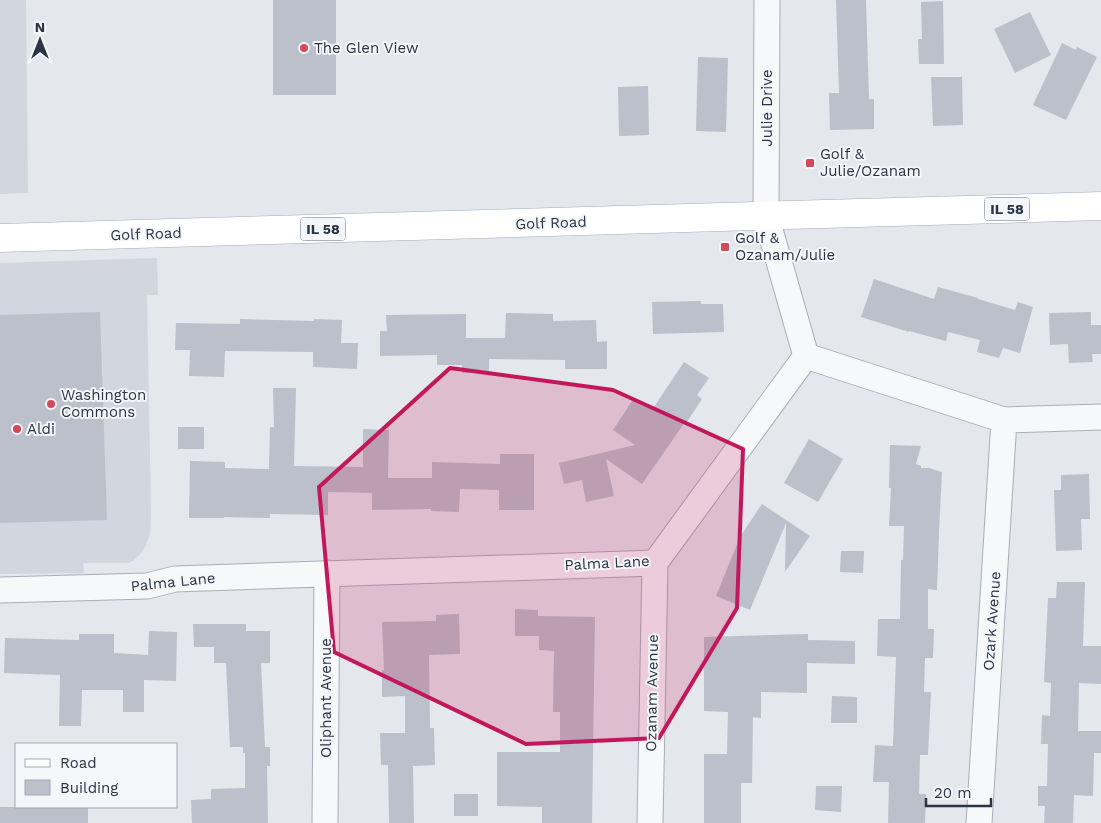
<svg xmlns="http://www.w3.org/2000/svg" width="1101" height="823" font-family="'Work Sans',sans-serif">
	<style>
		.built { fill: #d2d6de }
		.building { fill: #bbc0ca }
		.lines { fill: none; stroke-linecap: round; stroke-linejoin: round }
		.minor-casing { stroke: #a9aeb7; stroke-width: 27 }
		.primary-casing { stroke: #a3abb8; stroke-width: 29 }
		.minor { stroke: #f7f8fa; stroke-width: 25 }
		.primary { stroke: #fff; stroke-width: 28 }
		.marked { fill: #c2185b; fill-opacity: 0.2; stroke: #c2185b; stroke-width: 4; stroke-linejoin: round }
		.poi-dot { fill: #d1495b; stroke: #f4f6f9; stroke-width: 2 }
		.labels { text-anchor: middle; stroke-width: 4; stroke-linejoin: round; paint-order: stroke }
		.shield { fill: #f4f6f9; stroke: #676e7b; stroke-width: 1 }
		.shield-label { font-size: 14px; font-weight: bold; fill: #2b3445 }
		.poi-label { font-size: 15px; fill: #2b3445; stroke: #f4f6f9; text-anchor: start }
		.street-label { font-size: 15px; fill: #2b3445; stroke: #f4f6f9 }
	</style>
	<rect width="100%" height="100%" fill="#e4e7ec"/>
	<path class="built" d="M0,0H26L28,193L0,194Z
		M157,258L158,295H147L151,515L150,534L145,547L140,554L134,560L129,563H83L84,573L0,574V263Z"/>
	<path class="building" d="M273,0H336V95H273Z
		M836,0H866L869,99H874V129L830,130L829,93H839Z
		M943,1L944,64H919L918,39H922L921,2Z
		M1030,12L1051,55L1015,73L994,29Z
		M1062,43L1076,50L1077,47L1097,57L1066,120L1033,105Z
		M698,57L728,58L726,132L696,131Z
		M931,77H962L963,125L933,126Z
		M648,86L649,135L619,136L618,87Z
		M874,279L934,299L938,287L978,298V299L1015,310L1018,302L1033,307L1020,353L1003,348L999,358L977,352L980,340L948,332L946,341L909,331V332L861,317Z
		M701,301V304H723L724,332L653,334L652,302Z
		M100,312L107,520L0,523V315Z
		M1091,312V325H1101V354H1092L1093,362L1069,363L1068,344L1050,345L1049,313Z
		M506,313L553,314V321L596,320L597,342L607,341V369H565V360L489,359V373H462V365H437V355L380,356V331H387L386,315L466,314V338H505Z
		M240,319L314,321V319L342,320L341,343H358L357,369L313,367V352L225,351L224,377L189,376L190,350H175L176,323L240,324Z
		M684,362L709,378L697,395L702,399L686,423L685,422L642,484L606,459L614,496L586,502L582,480L564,484L559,463L635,445L613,430L634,398L652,410Z
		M273,388H296L294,466L363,467V429L389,430L388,478H432V462L500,464V454H534V510H499V490L460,489L459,512L431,511V509L372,510V493L328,492V515L270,514V518L224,517V518H189L190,461L225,462V468L269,469L270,427H274Z
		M178,427H204V449H178Z
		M809,439L843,459L818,502L784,483Z
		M890,445L921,446L916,464L921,466V468H929L942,472L939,531L937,590L928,589V629H934L933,658H925L924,692H931L928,755H920L919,794H926L925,823H888L889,782H873L875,745L893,746L896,657L877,656L878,619H900L901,560H903L904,526H889L891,488H889Z
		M1089,474L1090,519H1081L1082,550L1056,551L1054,490H1061V475Z
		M762,504L810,536L785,572L786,523L750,610L716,596L740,537Z
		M841,551H864L863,573L840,572Z
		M1057,582H1085L1083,646H1101V684L1079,683L1078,731H1101V753H1094L1093,796L1074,795L1073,823H1044L1045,806H1038V786H1047L1048,744H1041L1042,715L1050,716L1051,683L1044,682L1048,598H1056Z
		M515,609L538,610V616L595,617L592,823H542V807L497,806V752H560V712H553L554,651L539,650V636H515Z
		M459,614L460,654L429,655L430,728H434L435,765L413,766L414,823H389L388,765H381L380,733H405V696L382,697V670H384L382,622L436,621V615Z
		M193,624H246V631H270V663H261L265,747H270V766H267L268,823H192L191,800L211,799V789L245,788V753H243V747H230L226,663H214V647H194Z
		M149,631L177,632L176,681L144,680V712H123V690H82L81,726H59L60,675L4,673L5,638L79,640V634H114V653L148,655Z
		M808,634V640L855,641V664L807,663V693L761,692V718L753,717L752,783H741V823H704V754H727L728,712L704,711V637Z
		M832,696L857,697V723H831Z
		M816,786H842L841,812L815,810Z
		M454,794H478V816H454Z
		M0,807H88V823H0Z"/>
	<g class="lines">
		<defs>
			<path id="minor" d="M767,0L766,216L806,356
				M806,356L1004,420L1101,417
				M655,563L806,356
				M0,590L147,586L175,579L655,563
				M325,823L327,573
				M650,823L655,563
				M979,823L1004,420"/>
			<path id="primary" d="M0,238L1101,206"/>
		</defs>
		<use href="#minor" class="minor-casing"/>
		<use href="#primary" class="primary-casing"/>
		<use href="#minor" class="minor"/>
		<use href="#primary" class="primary"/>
	</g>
	<path class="marked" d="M450,368L613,390L743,449L737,608L659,738L526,744L334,652L319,487Z"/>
	<g class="poi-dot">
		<circle cx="304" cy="48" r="5"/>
		<rect x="805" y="158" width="10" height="10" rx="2.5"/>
		<rect x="720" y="242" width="10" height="10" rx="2.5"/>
		<circle cx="51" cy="404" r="5"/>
		<circle cx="17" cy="429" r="5"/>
	</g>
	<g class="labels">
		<g class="shield">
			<rect x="984.5" y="197.5" width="45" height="23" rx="4"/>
			<rect x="300.5" y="217.5" width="45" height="23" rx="4"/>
		</g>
		<g class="shield-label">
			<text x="1007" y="214">IL 58</text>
			<text x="323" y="234">IL 58</text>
		</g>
		<g class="poi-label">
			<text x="314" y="53">The Glen View</text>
			<text x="820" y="159">Golf &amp;<tspan x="820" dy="17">Julie/Ozanam</tspan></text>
			<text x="735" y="243">Golf &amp;<tspan x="735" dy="17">Ozanam/Julie</tspan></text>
			<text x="61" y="400">Washington<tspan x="61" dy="17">Commons</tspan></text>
			<text x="27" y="434">Aldi</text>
		</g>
		<g class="street-label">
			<text transform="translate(767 108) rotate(-90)" y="5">Julie Drive</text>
			<text transform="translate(551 223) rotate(-2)" y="5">Golf Road</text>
			<text transform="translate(146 234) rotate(-2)" y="5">Golf Road</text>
			<text transform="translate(607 563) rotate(-3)" y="5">Palma Lane</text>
			<text transform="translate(173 582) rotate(-6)" y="5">Palma Lane</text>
			<text transform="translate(992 621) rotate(-86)" y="5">Ozark Avenue</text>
			<text transform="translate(652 693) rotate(-89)" y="5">Ozanam Avenue</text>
			<text transform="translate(326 698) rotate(-90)" y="5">Oliphant Avenue</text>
		</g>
	</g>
	<rect x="15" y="743" width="162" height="65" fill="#f4f6f9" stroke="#a4a8b1"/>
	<rect x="25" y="759" width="25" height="8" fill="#ffffff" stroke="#a4a8b1"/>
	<text x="60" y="768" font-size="15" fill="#2b3445">Road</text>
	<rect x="25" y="780" width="25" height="15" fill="#bbc0ca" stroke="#a4a8b1"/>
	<text x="60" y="793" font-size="15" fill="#2b3445">Building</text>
	<g transform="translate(40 40)" stroke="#f4f6f9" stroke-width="4" paint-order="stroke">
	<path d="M0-4L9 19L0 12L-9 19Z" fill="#2b3445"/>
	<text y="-8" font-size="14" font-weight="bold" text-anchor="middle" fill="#2b3445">N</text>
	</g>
	<path d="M926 798v8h65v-8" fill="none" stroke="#2b3445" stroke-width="2.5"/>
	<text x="934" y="798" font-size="15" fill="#2b3445" stroke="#f4f6f9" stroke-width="4" paint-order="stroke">20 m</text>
</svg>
